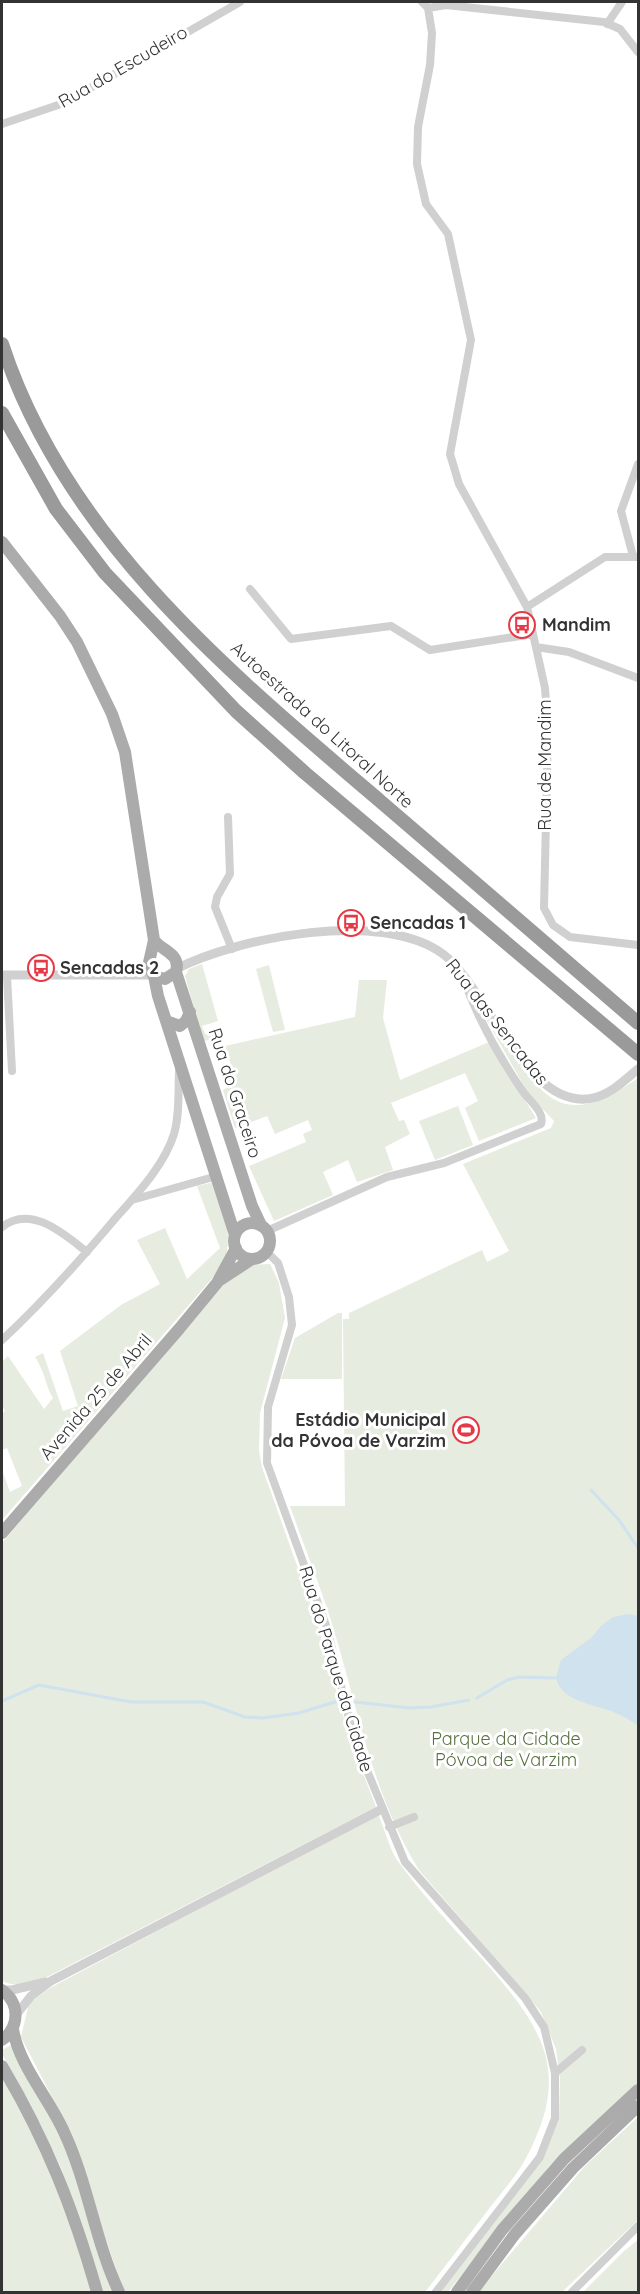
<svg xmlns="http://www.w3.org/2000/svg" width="640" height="2294" font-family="Quicksand,sans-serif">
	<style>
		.green { fill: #e6ecdf }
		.water { fill: #cfe2ee }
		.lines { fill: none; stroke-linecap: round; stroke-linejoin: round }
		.stream { stroke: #cfe2ee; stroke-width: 3 }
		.minor { stroke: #d0d0d0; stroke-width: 8 }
		.tertiary { stroke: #d0d0d0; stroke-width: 9 }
		.primary { stroke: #ababab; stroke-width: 12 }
		.motorway { stroke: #9a9a9a; stroke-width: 14 }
		.labels { text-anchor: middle; stroke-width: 6; stroke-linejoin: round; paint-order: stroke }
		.street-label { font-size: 18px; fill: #333; stroke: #fff }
		.poi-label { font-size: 18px; font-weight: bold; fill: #333; stroke: #fff; text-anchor: start }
		.park-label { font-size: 18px; fill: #56703f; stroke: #fff }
	</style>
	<rect width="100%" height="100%" fill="#fff"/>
	<path class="green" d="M202,964L218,1021L202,1026L205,1034L213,1032L216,1039L203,1041L185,976L189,969Z
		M269,965L285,1030L273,1032L256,969Z
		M359,980H387L383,1018L400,1080L489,1042L536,1118L479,1141L465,1108L478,1101L465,1073L391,1103L399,1121L404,1120L410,1134L385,1147L393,1170L357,1182L348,1160L323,1172L333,1195L274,1221L249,1166L306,1142L303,1134L312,1130L308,1120L275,1134L267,1116L235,1128L223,1090L228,1087L225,1072L232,1068L225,1046L355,1017Z
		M478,1005C485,1009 493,1025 499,1034C544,1099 561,1132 638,1078V2086L551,2164L448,2292H441L544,2158L559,2118L560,2079L556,2049L541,2012L419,1870C375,1798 361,1723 338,1644C325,1597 306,1552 290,1506H345L343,1319H349V1313L482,1250L487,1262L509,1251L463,1164L551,1128L554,1121L528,1093Z
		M458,1106L473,1145L435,1160L419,1121Z
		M215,1182C224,1211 235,1237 222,1267L2,1520V1470L10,1492L22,1486L7,1448L2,1450V1414L5,1411L2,1406V1362L8,1356L44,1409L53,1398C45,1385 46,1374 35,1357L43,1353L63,1411L78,1406L60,1351L121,1305L160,1284L137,1240L165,1228L187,1279L220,1248L197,1186Z
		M270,1264L279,1283L285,1318L260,1413L259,1451L262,1467L317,1622L349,1737L376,1807L43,1979C28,1983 17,1988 2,1981V1543L221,1286L246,1265Z
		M338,1313H342V1379H281L295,1338Z
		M378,1814C384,1827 390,1850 397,1860C423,1896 453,1928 483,1960C542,2027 573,2071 526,2158C517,2175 503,2191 491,2206C469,2235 447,2264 425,2292H124L68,2128L21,2037L29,2003L50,1988Z
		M11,2045L59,2132L73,2165L114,2292H102L62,2170L41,2125L2,2054V2050Z
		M2,2077L53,2174L93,2292H2Z
		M638,2117V2220L562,2292H478L585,2166Z
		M638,2240V2292H583L624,2251Z"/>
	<path class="water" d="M629,1614L638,1616V1725C629,1720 618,1713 608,1710C590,1704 561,1700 556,1678L561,1660L591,1638L601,1626L613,1617Z"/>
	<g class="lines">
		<path class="stream" d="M591,1490L619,1520L638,1548
			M477,1698L507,1680L519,1677L556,1678
			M2,1701L39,1685L131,1702H203L245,1717L263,1718L299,1713L338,1701
			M355,1702L410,1708L431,1707L469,1700"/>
		<path class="minor" d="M422,2L428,8
			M428,8L432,33L430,65L418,127L417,164L426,204L448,234L471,340L450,454L459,484L527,607L545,688L548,730L544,908L553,925L570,937L638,945
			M428,8L446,5L604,22L620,29L638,52
			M607,24L622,2
			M2,124L64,103L240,2
			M633,556L621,511L638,464
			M250,589L291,639L391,626L430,650L533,634
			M527,607L605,557H638
			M536,647L569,652L638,678
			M228,817L230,874L217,897L215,907L232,949
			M7,976L12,1071
			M132,1200L217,1176
			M2,1227C31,1204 64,1234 87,1252
			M267,1231L387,1177L444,1163L541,1124C545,1113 531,1102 524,1093C499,1057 478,1019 463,978
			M266,1251L278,1263L289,1297L292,1325L268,1407L267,1463L327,1628L354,1739L405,1862L525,1998L544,2027L555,2073V2118L540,2157L436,2292
			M2,1340C44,1301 77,1264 114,1220C136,1195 164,1166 174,1134C180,1114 178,1091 179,1070
			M389,1827L414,1817
			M555,2073L582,2050
			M572,2292L638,2226"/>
		<path class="tertiary" d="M176,969C239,937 382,909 443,954C488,988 529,1118 597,1097C613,1092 626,1079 638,1069
			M2,975H152
			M2,1990H12L46,1982
			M16,2015L31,1996L51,1981L382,1809"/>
		<path class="primary" d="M2,542L60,616L77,642L112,714L125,752L154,940L148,967L154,976L165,979L176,972C181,953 163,952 154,940
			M176,972L252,1206L261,1225
			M154,976L158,996L235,1235
			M166,1021L180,1026L186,1021L190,1012
			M234 1241a18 18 0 1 1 36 0a18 18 0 1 1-36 0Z
			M220,1280L252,1259
			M2,1533L179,1329L217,1283L236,1248
			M2,1990C20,2003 20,2027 2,2040
			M13,2029C19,2066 49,2098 64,2132C88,2183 95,2241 119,2292
			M2,2066C47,2142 73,2208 97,2292
			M457,2292L502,2230L564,2159L638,2090
			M472,2292L515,2234L573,2168L638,2106"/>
		<path class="motorway" d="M2,344C65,538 231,674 380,801C466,875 553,949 638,1023
			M2,413L56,509L105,573L236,711L305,773L638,1054"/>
	</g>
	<defs>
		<symbol id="bus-ring" viewBox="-11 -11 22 22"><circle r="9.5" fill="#fff" stroke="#e63946" stroke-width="1.5"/><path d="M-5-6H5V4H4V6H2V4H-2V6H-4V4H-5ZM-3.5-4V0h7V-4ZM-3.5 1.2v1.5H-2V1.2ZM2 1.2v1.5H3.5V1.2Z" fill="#e63946"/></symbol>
		<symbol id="stadium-ring" viewBox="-11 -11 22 22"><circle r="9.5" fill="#fff" stroke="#e63946" stroke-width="1.5"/><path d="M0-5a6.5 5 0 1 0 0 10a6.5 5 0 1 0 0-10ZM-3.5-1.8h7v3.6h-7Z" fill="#e63946"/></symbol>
	</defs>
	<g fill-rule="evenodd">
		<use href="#bus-ring" x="507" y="610" width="30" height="30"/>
		<use href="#bus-ring" x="336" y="908" width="30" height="30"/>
		<use href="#bus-ring" x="26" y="953" width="30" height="30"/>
		<use href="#stadium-ring" x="451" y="1415" width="30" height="30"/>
	</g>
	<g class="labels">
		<g class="street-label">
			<text transform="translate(123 67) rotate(-30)" y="6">Rua do Escudeiro</text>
			<text transform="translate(322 725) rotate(42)" y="6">Autoestrada do Litoral Norte</text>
			<text transform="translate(545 765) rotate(-90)" y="6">Rua de Mandim</text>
			<text transform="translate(497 1022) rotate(52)" y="6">Rua das Sencadas</text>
			<text transform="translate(235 1093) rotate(72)" y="6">Rua do Graceiro</text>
			<text transform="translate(96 1397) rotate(-49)" y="6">Avenida 25 de Abril</text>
			<text transform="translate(336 1669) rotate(73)" y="6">Rua do Parque da Cidade</text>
		</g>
		<g class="poi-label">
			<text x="542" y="631">Mandim</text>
			<text x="370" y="929">Sencadas 1</text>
			<text x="60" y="974">Sencadas 2</text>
			<text x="446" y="1426" text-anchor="end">Estádio Municipal<tspan x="446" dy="21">da Póvoa de Varzim</tspan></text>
		</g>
		<g class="park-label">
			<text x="506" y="1745">Parque da Cidade<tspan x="506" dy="21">Póvoa de Varzim</tspan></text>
		</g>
	</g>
	<rect width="640" height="2294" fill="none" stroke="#333333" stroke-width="6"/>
</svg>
